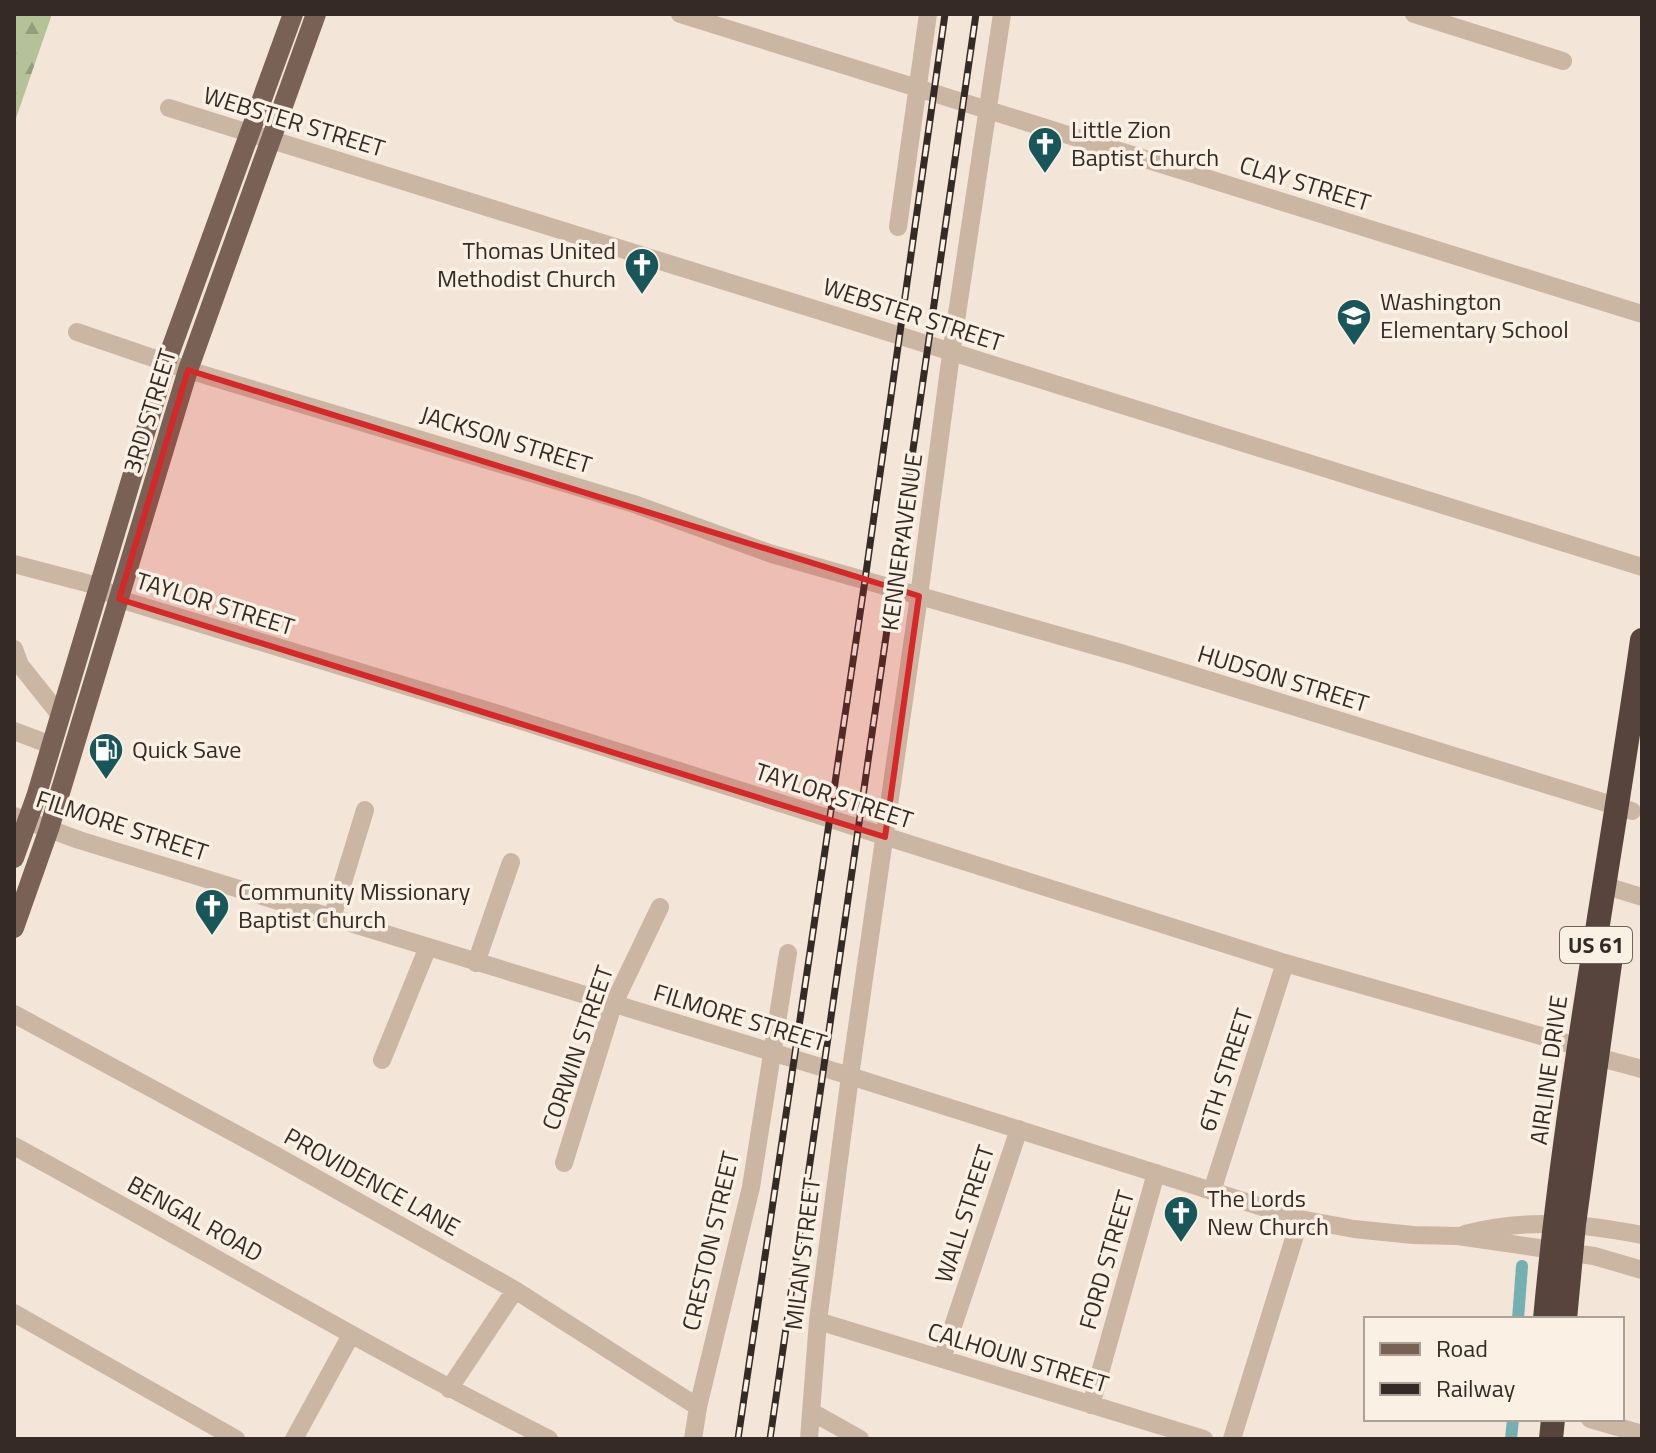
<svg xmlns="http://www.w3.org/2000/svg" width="1656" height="1453" font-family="'Titillium Web',sans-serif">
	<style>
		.forest { fill: url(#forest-firs) }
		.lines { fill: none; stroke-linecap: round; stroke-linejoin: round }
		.canal { stroke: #74b0b1; stroke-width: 12 }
		.minor { stroke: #cbb5a3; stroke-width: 18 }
		.major { stroke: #796155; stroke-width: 20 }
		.highway { stroke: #57443c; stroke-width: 24 }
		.rail-casing { stroke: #352a25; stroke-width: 7 }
		.rail { stroke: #faf0e4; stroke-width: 4; stroke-dasharray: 12; stroke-linecap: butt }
		.marked { fill: #d62828; fill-opacity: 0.2; stroke: #d62828; stroke-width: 6; stroke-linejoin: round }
		.labels { text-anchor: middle; stroke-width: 7; stroke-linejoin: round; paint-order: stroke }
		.shield { fill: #faf0e4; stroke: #70655e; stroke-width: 2 }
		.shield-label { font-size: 22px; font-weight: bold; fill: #352a25 }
		.street-label { font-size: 24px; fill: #352a25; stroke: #faf0e4 }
		.poi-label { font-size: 24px; fill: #352a25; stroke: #faf0e4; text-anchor: start }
	</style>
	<defs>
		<pattern id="forest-firs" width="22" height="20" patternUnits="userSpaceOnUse" patternTransform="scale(2)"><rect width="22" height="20" fill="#b4c297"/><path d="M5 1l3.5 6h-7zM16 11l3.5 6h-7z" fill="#939e7b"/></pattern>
	</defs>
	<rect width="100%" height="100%" fill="#f3e5d7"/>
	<path class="forest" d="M14,14H52L14,124Z"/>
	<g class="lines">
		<path class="canal" d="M1518,1319L1522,1266
			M1511,1439L1513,1419"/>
		<path class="minor" d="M680,14L1642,314
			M1414,14L1563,61
			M169,108L1642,567
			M898,227L928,14
			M77,332L188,370L634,504L772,554L1124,654L1632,811
			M14,564L98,586L119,599L515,719L1285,963L1580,1047L1597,1057L1642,1069
			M14,649L20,665L60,715
			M14,731L51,745
			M14,816L79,840L850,1076L1300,1219L1354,1229L1413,1235L1458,1236L1553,1250L1594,1256L1642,1270
			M1606,886L1642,897
			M332,918L365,810
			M476,963L511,862
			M14,1014L273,1154L515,1290L698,1407
			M382,1060L428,947
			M14,1146C193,1243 367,1348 549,1439
			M564,1163L613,1005L660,907
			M1212,1191L1285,963
			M1465,1234C1525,1218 1581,1223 1642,1235
			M14,1313L236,1439
			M818,1321L1204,1439
			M942,1359L1019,1129
			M449,1389L515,1290
			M1091,1405L1156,1173
			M812,1412L860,1439
			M1590,1419L1642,1434
			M294,1439L351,1335
			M693,1439L698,1407L751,1187L788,953
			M809,1439L818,1321L850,1076L919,596L951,354L1002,14
			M1232,1439L1300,1219"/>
		<path class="major" d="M14,858L36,797L167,360L293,14
			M14,928L49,829L188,370L316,14"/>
		<path class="highway" d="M1545,1319C1566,1091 1610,866 1642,640
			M1565,1319L1574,1224L1612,949
			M1551,1439L1553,1419"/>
		<defs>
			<path id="rail" d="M738,1439L865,580L945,14
				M770,1439L976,14"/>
		</defs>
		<use href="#rail" class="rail-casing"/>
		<use href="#rail" class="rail"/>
	</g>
	<path class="marked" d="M188,370L919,596L885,837L119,599Z"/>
	<defs>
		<symbol id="church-pin" viewBox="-11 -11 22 30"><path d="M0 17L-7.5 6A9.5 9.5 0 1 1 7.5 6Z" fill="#185659" stroke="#faf0e4"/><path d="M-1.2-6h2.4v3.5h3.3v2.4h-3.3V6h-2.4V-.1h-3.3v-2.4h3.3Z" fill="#fff"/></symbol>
		<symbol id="school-pin" viewBox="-11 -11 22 30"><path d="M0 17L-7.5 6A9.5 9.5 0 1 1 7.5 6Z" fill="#185659" stroke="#faf0e4"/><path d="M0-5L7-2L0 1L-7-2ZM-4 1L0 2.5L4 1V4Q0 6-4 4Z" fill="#fff"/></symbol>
		<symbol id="fuel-pin" viewBox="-11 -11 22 30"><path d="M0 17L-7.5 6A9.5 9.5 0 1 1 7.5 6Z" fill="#185659" stroke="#faf0e4"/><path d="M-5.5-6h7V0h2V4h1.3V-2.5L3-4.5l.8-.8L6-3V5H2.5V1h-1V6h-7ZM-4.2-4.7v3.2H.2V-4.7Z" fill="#fff"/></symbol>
	</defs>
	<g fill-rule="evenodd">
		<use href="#church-pin" x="1025" y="124" width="40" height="54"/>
		<use href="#church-pin" x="622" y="245" width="40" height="54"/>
		<use href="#school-pin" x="1334" y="296" width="40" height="54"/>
		<use href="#fuel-pin" x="86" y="730" width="40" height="54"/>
		<use href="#church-pin" x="192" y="886" width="40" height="54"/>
		<use href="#church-pin" x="1161" y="1193" width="40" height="54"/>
	</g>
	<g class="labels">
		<rect class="shield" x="1560" y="927" width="72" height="36" rx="6"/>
		<g class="shield-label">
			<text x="1596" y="953">US 61</text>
		</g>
		<g class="street-label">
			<text transform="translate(294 122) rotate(17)" y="8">WEBSTER STREET</text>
			<text transform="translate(1305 184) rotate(17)" y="8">CLAY STREET</text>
			<text transform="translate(913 315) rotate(18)" y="8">WEBSTER STREET</text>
			<text transform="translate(150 411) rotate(-73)" y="8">3RD STREET</text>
			<text transform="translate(506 440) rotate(17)" y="8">JACKSON STREET</text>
			<text transform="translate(902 542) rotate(-82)" y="8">KENNER AVENUE</text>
			<text transform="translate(215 604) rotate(17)" y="8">TAYLOR STREET</text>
			<text transform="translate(1283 679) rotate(17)" y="8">HUDSON STREET</text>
			<text transform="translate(834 796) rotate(18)" y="8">TAYLOR STREET</text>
			<text transform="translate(122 826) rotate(18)" y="8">FILMORE STREET</text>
			<text transform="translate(740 1018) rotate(17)" y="8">FILMORE STREET</text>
			<text transform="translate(578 1048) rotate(-71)" y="8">CORWIN STREET</text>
			<text transform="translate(1226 1070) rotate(-72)" y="8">6TH STREET</text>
			<text transform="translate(1549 1070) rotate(-82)" y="8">AIRLINE DRIVE</text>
			<text transform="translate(372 1182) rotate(29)" y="8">PROVIDENCE LANE</text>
			<text transform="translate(965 1214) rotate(-72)" y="8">WALL STREET</text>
			<text transform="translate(195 1219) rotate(29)" y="8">BENGAL ROAD</text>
			<text transform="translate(711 1241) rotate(-77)" y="8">CRESTON STREET</text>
			<text transform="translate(803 1254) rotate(-83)" y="8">MILAN STREET</text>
			<text transform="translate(1107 1260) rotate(-74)" y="8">FORD STREET</text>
			<text transform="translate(1018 1358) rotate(17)" y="8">CALHOUN STREET</text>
		</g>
		<g class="poi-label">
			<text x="1071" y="138">Little Zion<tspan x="1071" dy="28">Baptist Church</tspan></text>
			<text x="616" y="259" text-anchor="end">Thomas United<tspan x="616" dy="28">Methodist Church</tspan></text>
			<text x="1380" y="310">Washington<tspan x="1380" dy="28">Elementary School</tspan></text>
			<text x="132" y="758">Quick Save</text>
			<text x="238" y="900">Community Missionary<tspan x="238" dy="28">Baptist Church</tspan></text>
			<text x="1207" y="1207">The Lords<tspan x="1207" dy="28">New Church</tspan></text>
		</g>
	</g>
	<rect width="1656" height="1453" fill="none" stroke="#352a25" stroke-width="32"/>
	<rect x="1364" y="1317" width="260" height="104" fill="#faf0e4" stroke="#aba198" stroke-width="2"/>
	<rect x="1380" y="1343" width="40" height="12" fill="#796155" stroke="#aba198" stroke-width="2"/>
	<text x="1436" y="1357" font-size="24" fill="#352a25">Road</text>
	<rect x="1380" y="1383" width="40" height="12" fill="#352a25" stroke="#aba198" stroke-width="2"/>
	<text x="1436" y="1397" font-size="24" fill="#352a25">Railway</text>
</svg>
